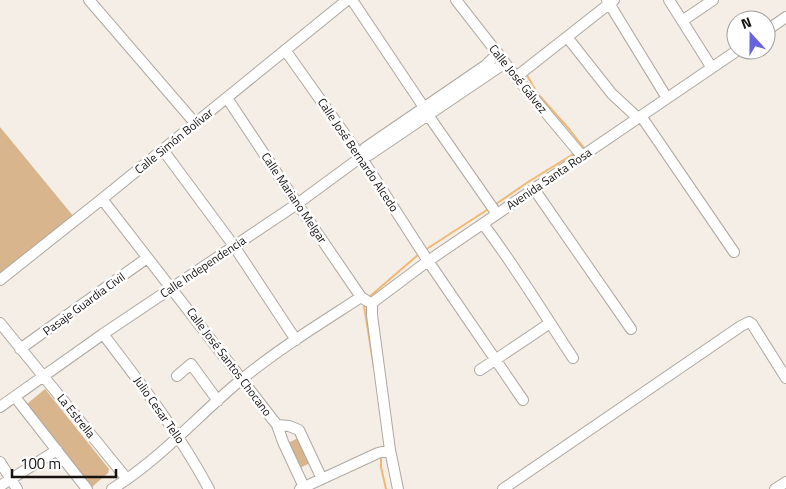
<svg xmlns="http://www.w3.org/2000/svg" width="786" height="489" font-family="'Titillium Web',sans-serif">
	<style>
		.green { fill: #d8b58c }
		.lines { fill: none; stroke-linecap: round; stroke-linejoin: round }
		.stream { stroke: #f2b873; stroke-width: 2 }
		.minor-casing { stroke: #aea8a1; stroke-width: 12 }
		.minor { stroke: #fff; stroke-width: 10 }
		.labels { text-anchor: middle; stroke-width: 5; stroke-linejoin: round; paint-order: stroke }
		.street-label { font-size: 12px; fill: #151210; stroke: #fff }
	</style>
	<rect width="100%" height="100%" fill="#f4eee6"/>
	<path class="green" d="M0,127L74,217L0,277Z
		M45,389L109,469L108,473L92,487L89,486L27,408V404Z
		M300,437L312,462L298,469L286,444Z"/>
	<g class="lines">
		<path class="stream" d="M527,75L537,93L569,129L584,148L581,150
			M496,204L528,182L575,153
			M425,250L490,208
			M368,298L419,254
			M364,306L374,368
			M381,456V467L386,489"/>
		<defs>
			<path id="minor" d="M89,0L195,123
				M352,0L423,106
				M456,0L516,77L582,156
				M607,0L667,98
				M669,0L712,68
				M682,21L713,0
				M766,31L786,17
				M567,37L612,94L638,118
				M285,50L361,157L428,261L523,400
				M516,77L614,0
				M227,98L292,196L361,297L367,301
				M428,115L497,214
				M641,116L734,252
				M163,150L234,246L296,340
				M361,157L365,148L486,65L498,53
				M534,189L631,329
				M102,199L277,425L283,442L304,487
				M483,224C516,267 543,313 573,358
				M0,280L102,199L347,0
				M372,303L428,261L738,50
				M372,303V315L390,450L398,489
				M0,323L127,479
				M103,334C141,384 179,433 209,489
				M20,349L147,258
				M480,370L550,323
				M177,376L191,364L218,401
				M15,397L87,489
				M0,407L103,334L297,204L361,157L369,155L505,63
				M277,425L289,426L299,430L322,479
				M0,462L17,489
				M0,486L57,450
				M112,489C161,459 198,415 242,379C280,348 321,323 361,297
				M300,489L378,453L390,450
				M503,489L741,326L749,322L752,324L786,378
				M775,489L786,482"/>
		</defs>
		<use href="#minor" class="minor-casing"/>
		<use href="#minor" class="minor"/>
	</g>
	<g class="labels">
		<g class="street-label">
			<text transform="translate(518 79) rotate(51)" y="4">Calle José Gálvez</text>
			<text transform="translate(174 141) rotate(-39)" y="4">Calle Simón Bolívar</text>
			<text transform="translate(358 155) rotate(56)" y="4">Calle José Bernardo Alcedo</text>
			<text transform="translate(549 179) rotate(-34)" y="4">Avenida Santa Rosa</text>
			<text transform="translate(294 198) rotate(56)" y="4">Calle Mariano Melgar</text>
			<text transform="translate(203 267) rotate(-34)" y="4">Calle Independencia</text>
			<text transform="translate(84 304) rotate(-36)" y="4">Pasaje Guardia Civil</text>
			<text transform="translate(229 362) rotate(53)" y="4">Calle José Santos Chocano</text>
			<text transform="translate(159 410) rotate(55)" y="4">Julio Cesar Tello</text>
			<text transform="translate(76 416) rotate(51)" y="4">La Estrella</text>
		</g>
	</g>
	<g transform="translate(751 35) rotate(339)"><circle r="24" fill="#ffffff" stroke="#a1a09f"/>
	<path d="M0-4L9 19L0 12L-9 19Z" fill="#6864dd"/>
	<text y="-8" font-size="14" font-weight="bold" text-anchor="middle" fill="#151210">N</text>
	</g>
	<path d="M12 469v8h104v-8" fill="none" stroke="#151210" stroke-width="2.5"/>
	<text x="20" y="469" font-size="15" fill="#151210" stroke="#ffffff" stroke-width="4" paint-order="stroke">100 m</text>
</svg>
